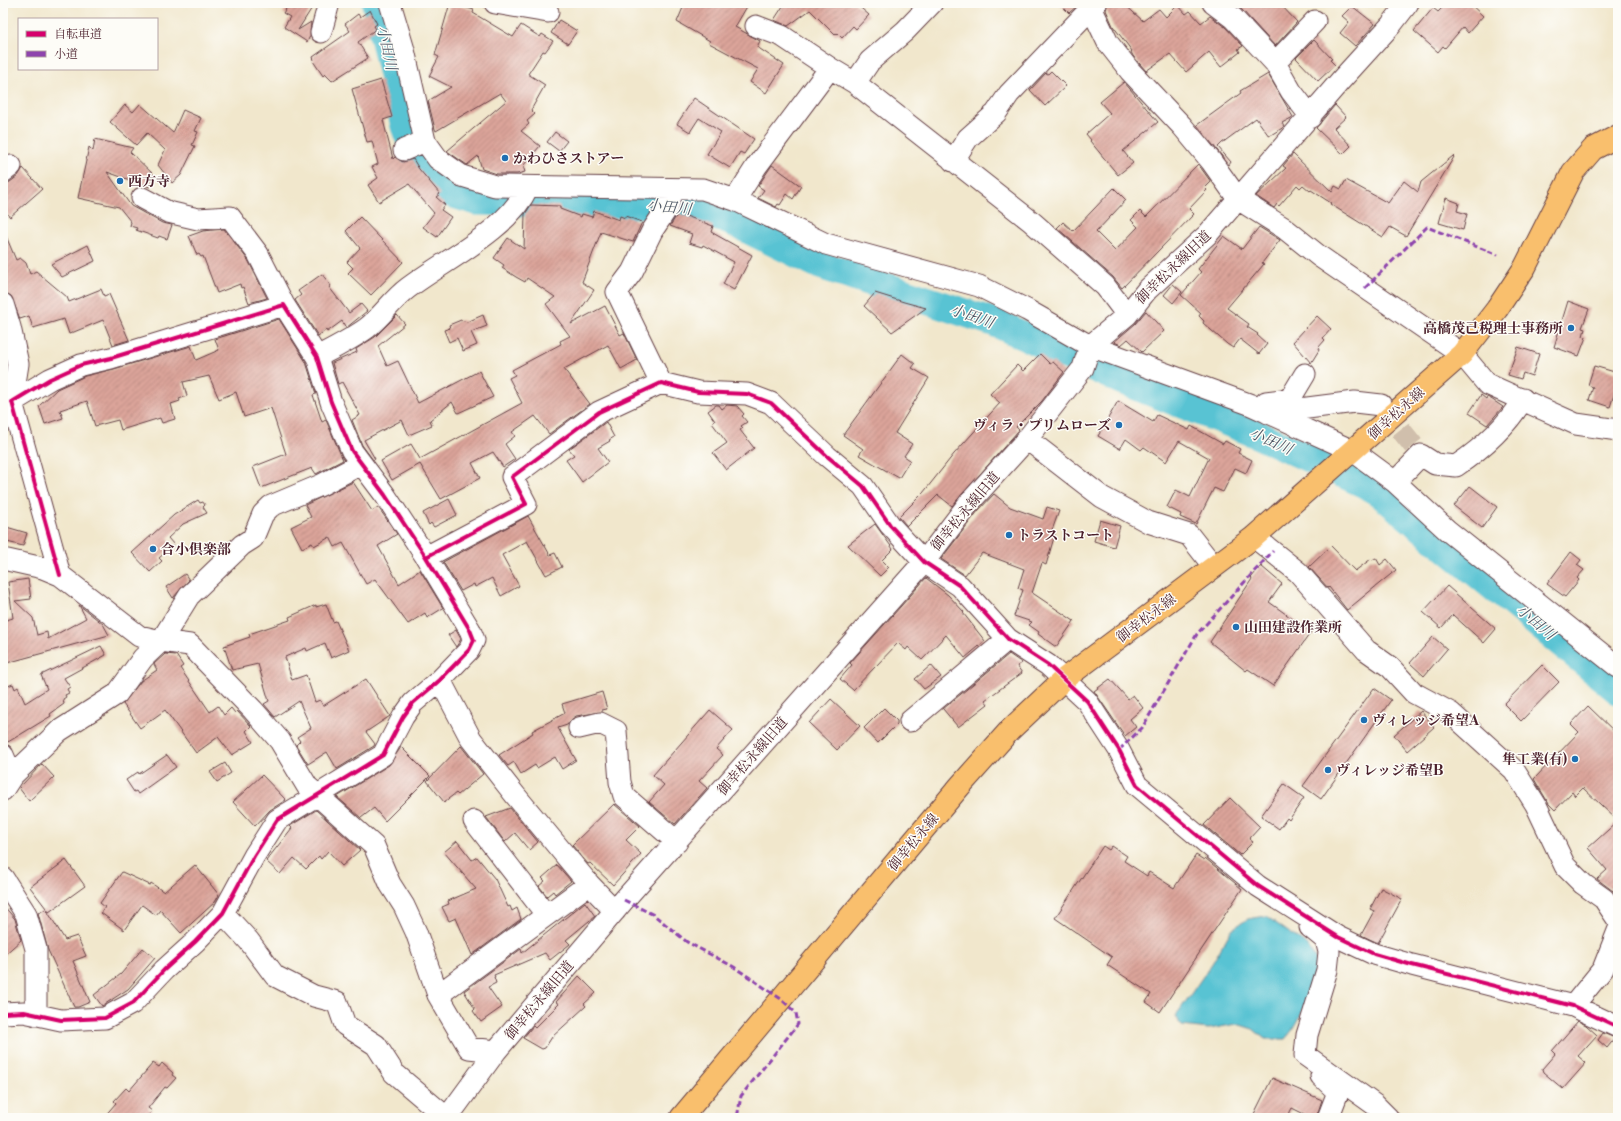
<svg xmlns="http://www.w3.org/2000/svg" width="1621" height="1121" font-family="'Libre Bodoni','Noto Serif JP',serif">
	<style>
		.water { fill: #58c3d3; stroke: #51717f }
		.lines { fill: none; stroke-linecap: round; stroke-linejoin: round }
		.river { stroke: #58c3d3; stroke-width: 29 }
		.building { fill: url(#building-hatch) }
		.minor-tunnel { stroke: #d0bfac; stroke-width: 21; stroke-dasharray: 21 10; stroke-linecap: butt }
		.minor-casing { stroke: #633d43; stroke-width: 23 }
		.major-casing { stroke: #633d43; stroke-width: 24 }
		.minor { stroke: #fff; stroke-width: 21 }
		.major { stroke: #f9bf6d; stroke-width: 22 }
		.quiet { stroke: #8e44ad; stroke-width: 3; stroke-dasharray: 6 3; stroke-linecap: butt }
		.cycleway-casing { stroke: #fdfcf7; stroke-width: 6 }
		.cycleway { stroke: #d6006c; stroke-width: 4 }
		.poi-dot { fill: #1f6fb2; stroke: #fdfcf7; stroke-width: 1.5 }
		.labels { text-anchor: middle; stroke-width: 3; stroke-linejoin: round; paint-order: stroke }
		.poi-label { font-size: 14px; font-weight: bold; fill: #4a1f2b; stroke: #fdfcf7; text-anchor: start }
		.street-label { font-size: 14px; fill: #4a1f2b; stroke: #fdfcf7 }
		.water-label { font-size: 15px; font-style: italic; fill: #4f5866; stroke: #fdfcf7 }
	</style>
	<defs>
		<pattern id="building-hatch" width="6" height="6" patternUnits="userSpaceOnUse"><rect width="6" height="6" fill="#dba49a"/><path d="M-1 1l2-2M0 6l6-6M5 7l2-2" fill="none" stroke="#b4857e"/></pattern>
	</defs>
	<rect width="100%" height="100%" fill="#fdfcf7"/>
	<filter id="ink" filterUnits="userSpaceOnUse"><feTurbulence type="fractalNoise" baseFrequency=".025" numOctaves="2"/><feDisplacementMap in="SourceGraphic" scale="8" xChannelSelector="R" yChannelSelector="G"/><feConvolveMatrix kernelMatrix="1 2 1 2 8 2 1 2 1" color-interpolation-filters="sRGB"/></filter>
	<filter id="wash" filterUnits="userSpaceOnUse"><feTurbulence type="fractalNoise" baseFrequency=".012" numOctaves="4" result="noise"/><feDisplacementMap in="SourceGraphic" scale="16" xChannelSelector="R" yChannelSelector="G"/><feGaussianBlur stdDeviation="0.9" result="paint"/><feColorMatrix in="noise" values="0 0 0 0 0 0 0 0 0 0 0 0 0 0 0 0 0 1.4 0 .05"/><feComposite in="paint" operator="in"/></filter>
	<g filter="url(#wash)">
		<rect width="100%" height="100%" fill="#f1e7cc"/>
		<path class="water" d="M1266,916L1308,946L1318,963C1311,989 1304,1019 1285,1039H1265L1253,1029L1237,1024L1209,1029L1182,1026L1175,1017L1213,962L1232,929L1248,919Z"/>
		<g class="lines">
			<path class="river" d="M376,3L405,126L419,163L441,190L476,201L645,204L697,209L735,223L820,265L996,323L1121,380L1250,431L1363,483L1380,493L1618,690"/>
		</g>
		<g id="blocks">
			<path class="building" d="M290,3H315L298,30L311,22L310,36L307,42L284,27L290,17L283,13Z
				M450,3L474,10L473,13L513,37L521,25L540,37L542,34L553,41L545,52L543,51L528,74L545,85L531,110L535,114L527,121L529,124L521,131L540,146L523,166L525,172L517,174H497L482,169L478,156L467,165L447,151L506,101L500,93L436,131L435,129L428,101L451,87L429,76L439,57L435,55Z
				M685,3H749L735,27L760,41L757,47L784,65L766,93L750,82L758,69L709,43L710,41L677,22Z
				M785,3H855L869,15L856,29L853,26L842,38L837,33L835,35L810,10L788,26L774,20Z
				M1059,3H1077L1078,5L1069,13Z
				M1108,3H1123L1143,21L1159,9L1166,17L1178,5L1186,14L1190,11L1201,23L1210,16L1225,27L1243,46L1238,49L1240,52L1221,67L1209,52L1186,72L1170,54L1146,71L1133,56L1131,52L1132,51L1113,26L1106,10Z
				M1233,3H1279L1297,22L1275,46L1242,10Z
				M1447,3H1469L1483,16L1468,33L1463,27L1445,48L1443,46L1438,52L1414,31L1433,8L1438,12Z
				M1352,6L1375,24L1355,46L1340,33L1349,22L1342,16Z
				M370,10L377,24L374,26L376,29L358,42L368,58L332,81L325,74L323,76L313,61L314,60L313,57L350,31L345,24L358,14L360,17Z
				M559,20L577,31L568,44L551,33Z
				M1314,40L1332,59L1330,60L1335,65L1318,81L1296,58Z
				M1051,71L1066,86L1045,106L1030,90L1046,73L1048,74Z
				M1268,74L1293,117L1282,123L1284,127L1269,136L1256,118L1222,143L1218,147L1231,162L1229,165L1197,125L1241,93L1240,91Z
				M381,80L392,117L383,120L393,159L395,157L403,162L413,159L419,169L440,194L436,197L445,205L441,210L451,217L437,237L423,227L434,213L409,184L379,202L368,185L378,178L372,167L378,164L372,141L367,142L352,89Z
				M1124,82L1158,122L1123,151L1133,163L1118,175L1090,141L1091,140L1086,134L1110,113L1100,102Z
				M694,98L754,139L744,154L740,152L730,168L707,154L721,132L699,118L690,132L677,124Z
				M140,104L173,133L183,110L201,118L195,131L198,132L192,145L195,146L181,175L172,183L158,165L165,150L147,133L136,145L110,122L125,105L133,112Z
				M1335,105L1346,117L1334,128L1351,146L1343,154L1316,128Z
				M555,132L567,141L559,151L547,142Z
				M95,139L133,148L130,152L154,175L150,187L107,172L131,206L162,223L172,225L167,239L159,236L158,238L136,230L137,228L130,226L131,222L119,207L78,198L89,147L93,151Z
				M1293,154L1332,192L1335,186L1341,189L1346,180L1388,203L1404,181L1418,192L1421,182L1453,156L1454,157L1406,236L1390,227L1383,237L1330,204L1331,203L1311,190L1310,191L1303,185L1300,188L1297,185L1279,206L1277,204L1274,208L1256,196L1286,168L1283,166Z
				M1198,164L1211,182L1205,188L1207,190L1189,209L1194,214L1122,288L1113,277L1057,228L1063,222L1073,231L1114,188L1126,200L1096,232L1115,251L1138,227L1131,220L1140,211L1146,217Z
				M772,165L801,186L793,199L787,194L780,205L778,204L776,207L758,198L764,190L758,186Z
				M23,168L42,189L10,217L3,209V184L10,182L18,176Z
				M1446,198L1459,203L1457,211L1467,214L1463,230L1439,223Z
				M531,205L560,206V209L581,217L582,214L592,217L594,211L619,220L620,216L625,218V216L642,222L633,242L601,232L582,282L594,290L571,324L605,306L620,335L624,333L637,360L621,369L608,345L564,369L590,404L549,434L535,416L512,432L515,436L505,444L515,459L503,467L493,452L472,463L480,478L441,499L420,464L392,480L381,461L411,444L420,459L522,403L509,378L515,375L512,370L561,344L560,341L570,336L546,304L555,297L527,278L525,282L516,277L502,268L504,265L494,258L508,238L524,249L525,214Z
				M678,213L713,226L711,232L752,255L734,290L723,284L734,262L703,245L702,247L689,243L692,234L670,226Z
				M360,217L403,262L371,295L348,273L353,268L347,262L360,248L346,231Z
				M1259,227L1280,240L1262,263L1264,264L1227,308L1249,324L1247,327L1258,334L1257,335L1267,344L1259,354L1240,339L1233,348L1227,344L1203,323L1204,321L1199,316L1201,313L1181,295L1201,272L1198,269L1224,236L1242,249Z
				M3,229L16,260L20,258L26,263L30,274L36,271L67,297L69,302L101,289L104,296L109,294L129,340L113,345L103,320L69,334L64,319L33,328L29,316L20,319L11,296L3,292Z
				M224,229L248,260L267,298L249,303L243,287L241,288L240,284L217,293L203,256L201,257L199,254L197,255L189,236L203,231Z
				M88,245L95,261L62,277L51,264Z
				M322,274L331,286L329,287L349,313L361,304L367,311L346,328L342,321L327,332L326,330L318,336L295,300L301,295L298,291Z
				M1173,284L1182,292L1173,303L1164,295Z
				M875,293L904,302L926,308L892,332L864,306Z
				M1568,301L1589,309L1582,328L1585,329L1583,336L1586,337L1579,356L1554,347Z
				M1146,311L1164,331L1142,352L1128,339L1121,345L1114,342L1135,324Z
				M397,315L405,324L378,346L387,366L398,361L418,403L479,371L493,397L458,413L452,402L430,420L432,425L409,435L402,420L364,440L375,459L373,460L362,445L352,420L360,415L342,382L338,384L332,363L357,352L356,349L375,337Z
				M483,315L487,326L471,332L477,345L463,351L457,338L449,342L444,330L450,328L449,325L461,320L467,322Z
				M1317,316L1331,329L1323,338L1325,340L1318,348L1319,350L1311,363L1293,342Z
				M279,319L306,362L316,394L313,395L322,422L326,420L343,460L316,474L312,468L261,488L253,467L286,454L271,408L244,417L236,392L219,399L209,376L183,382L187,396L179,399L180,401L171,404L175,419L162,423L160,418L121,430L118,420L95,426L87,401L60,410L63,418L45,424L39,406L57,389L85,376L114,369L191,346L196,360L219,350L215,339Z
				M1518,347L1539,354L1532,376L1523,373L1521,379L1508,375Z
				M902,354L915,364L912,368L929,378L895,433L912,444L904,456L910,460L899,478L859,455L863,449L843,435Z
				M1040,354L1050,364L1053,362L1064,372L1042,401L1016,427L1019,430L1018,431L952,506L938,495L907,526L899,517L923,493L954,454L1000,403L990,394L1017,365L1023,371Z
				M1594,366L1618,373V382L1610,407L1589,400L1593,387L1588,385Z
				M1481,395L1486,399L1487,397L1491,399L1503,407L1487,425L1469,413Z
				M1118,401L1153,422L1157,415L1189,430L1191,426L1223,444L1225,441L1240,449L1238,453L1252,460L1246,473L1235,468L1223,492L1214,488L1196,524L1180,517L1181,514L1167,507L1176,490L1190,497L1209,458L1179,441L1166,462L1144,447L1141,450L1126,439L1120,449L1098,436Z
				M716,405H719L722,409L727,405L737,406L744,414L742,416L747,422L741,426L743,428L740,430L754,448L726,470L713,453L727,443L712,423L715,421L708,411Z
				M606,422L614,437L609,440L610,441L598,448L608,462L582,482L566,460L574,455L569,449Z
				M353,482L372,511L378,507L397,534L378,546L399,584L420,570L443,608L427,618L425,613L408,624L375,579L366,584L343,543L335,547L330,537L314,546L312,543L302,548L291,527L311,517L305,505Z
				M1470,486L1497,507L1482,528L1454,506Z
				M994,494L1010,507L1043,519L1047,507L1059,511L1051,533L1055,534L1046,565L1042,563L1032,593L1031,592L1074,621L1056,647L1038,634L1039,632L1029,625L1032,622L1014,616L1023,590L1018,588L1024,569L982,553L965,575L941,559L978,511Z
				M449,499L457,515L434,527L431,523L429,525L423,513Z
				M198,500L200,503L203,502L205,505L203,507L207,513L183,524L168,538L174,545L159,558L162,561L150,572L132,553L174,515Z
				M528,516L550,555L555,553L562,567L546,575L527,541L502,555L519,586L501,596L492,578L475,587L474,584L461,591L443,562Z
				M1100,520L1120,526L1114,547L1094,541Z
				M875,524L893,549L882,560L889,567L880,576L848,545Z
				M3,526L27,533L23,546L3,541Z
				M1331,546L1355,571L1371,559L1372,560L1376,558L1380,565L1387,559L1396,570L1347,610L1329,587L1328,588L1309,567Z
				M1571,552L1581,560L1577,565L1584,570L1577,578L1579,580L1565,597L1547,584Z
				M1261,566L1282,584L1269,602L1311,632L1273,686L1248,669L1246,671L1210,642L1252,579L1251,578Z
				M185,574L189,580L173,598L166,587Z
				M926,578L948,595L964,612L963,613L985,641L965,658L946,635L922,660L908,647L906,650L898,643L853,690L840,679L852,665L850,663Z
				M28,579L31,599L15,601L33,618L37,635L47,632L48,639L86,618L79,605L103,624L109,635L3,664V621L13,618L8,582Z
				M1447,586L1496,629L1484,643L1453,615L1441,628L1423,612Z
				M326,604L333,622L336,621L349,650L331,658L325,643L307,651L306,648L285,657L292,680L306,675L315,702L320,700L323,706L366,679L390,716L366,732L375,744L374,746L337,769L327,752L308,764L296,745L300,741L297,737L311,728L299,701L275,717L264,704L269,701L258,664L232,670L224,646L250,637L249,634L290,620L289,617L316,605V607Z
				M456,630L461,639L456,647L448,635Z
				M1433,637L1447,649L1424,676L1410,663Z
				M101,646L106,655L64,678L70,687L67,689L69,693L65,695L66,697L63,699L64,704L50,714L51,716L8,742L3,734V688L13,684L15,689L18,687L25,703L47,689L41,675Z
				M165,654L176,655L183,666L180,668L210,712L218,706L224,715L231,708L235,713L237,711L251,726L246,731L253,742L232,755L218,737L196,753L165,710L140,728L123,704L141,681L157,670L154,664Z
				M1009,654L1022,663L1017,666L1022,673L985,700L988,704L958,727L943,709Z
				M931,665L941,677L924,689L915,679Z
				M1542,665L1559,682L1521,721L1504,704Z
				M1110,679L1128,699L1133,695L1143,708L1130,719L1136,727L1125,736L1094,691Z
				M1374,688L1391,700L1321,799L1303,786Z
				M602,692L607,709L602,710V712L576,716L571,720L567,725L558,728L576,760L562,769L555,757L537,768L535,765L521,774L514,762L508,766L499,755L533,733L532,731L565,713L562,704Z
				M831,699L860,726L837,750L809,723Z
				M1588,706L1618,735V821L1583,788L1575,796L1572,792L1555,810L1549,804L1534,779L1579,732L1571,724Z
				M884,708L897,721V724L878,743L864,728Z
				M710,710L733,730L716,749L723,755L699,781L707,788L675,824L649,802L664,785L653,775Z
				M1421,711L1434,727L1407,751L1394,735Z
				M461,746L483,774L458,795L456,793L444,802L427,781Z
				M401,747L430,776L385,821L374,808L361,818L337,797L389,765Z
				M167,755L176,767L138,794L136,791L134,792L126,780L138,772L139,774Z
				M225,763L231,773L217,782L210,772Z
				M42,764L54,777L29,801L19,788Z
				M262,775L286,800L270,810L255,826L233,802Z
				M1284,784L1304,798L1289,820L1287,818L1279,829L1261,816Z
				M1230,798L1260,827L1249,839L1253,842L1240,855L1204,825Z
				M614,804L640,826L626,840L641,854L613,885L590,863L588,864L572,845Z
				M510,808L538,842L529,850L515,833L505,842L486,817Z
				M316,810L360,850L342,866L328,851L321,859L319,856L306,869L294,858L280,874L266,861L292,828L290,826Z
				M1618,821V885L1613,891L1597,879L1607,870L1588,848Z
				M457,841L472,860L477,857L495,879L508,907L510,906L512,911L517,908L521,919L472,955L456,918L449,921L442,907L449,904L448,901L476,889L444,852Z
				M1103,846L1109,850L1112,846L1127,856L1124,861L1147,876L1149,872L1174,888L1196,855L1204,860L1205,858L1242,889L1160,1012L1146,1002L1151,994L1107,965L1112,957L1055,918Z
				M66,860L85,886L49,912L30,887Z
				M195,865L219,895L215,902L181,933L160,910L156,915L142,905L124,930L101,913L105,907L100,903L122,872L150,885L151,883L164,892Z
				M557,865L571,881L555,894L553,891L547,896L539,886L545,881L542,878Z
				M1381,888L1402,899L1378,943L1361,935L1374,911L1370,909Z
				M585,902L595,916L566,940L570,944L550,960L545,953L494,975L495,977H494L496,983L488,987L502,1007L481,1022L473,1011L475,1009L464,991L521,949L522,953Z
				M3,905L15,919L21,940L3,956Z
				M46,909L65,940L77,936L86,956L73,961L90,1002L78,1007H74L48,950L38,913Z
				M143,948L155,958L128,989L102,1006L94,995L121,974Z
				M579,976L596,993L584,1004L586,1006L552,1037L545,1048L542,1049L523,1038L533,1026L535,1028L559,1004L556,1002Z
				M1578,1021L1586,1025L1597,1035L1578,1056L1586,1063L1563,1089L1543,1072L1542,1069L1555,1054L1552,1051Z
				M1603,1033L1615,1038L1607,1048L1598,1040Z
				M153,1063L159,1067L162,1063L173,1073L172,1075L176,1078L167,1088L165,1087L148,1108L152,1111L146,1118H103L116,1103L114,1101L126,1088L129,1091Z
				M1272,1078L1322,1100L1316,1118H1312L1292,1108L1287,1118H1252Z"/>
		</g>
	</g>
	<g filter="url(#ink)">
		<use href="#blocks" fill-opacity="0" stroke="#633d43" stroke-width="1"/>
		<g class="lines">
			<path class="minor-tunnel" d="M1381,405L1421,455"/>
			<defs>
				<path id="minor" d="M390,3L404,50L425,141L438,159L462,176L495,186L703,189L735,200L826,244L979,286L1027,310L1090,346L1249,404L1353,451L1395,482L1447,530L1618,667
					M495,3L548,12
					M1089,3L1108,43L1130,71L1182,126L1211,161L1238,199L1284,228L1319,256L1462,354L1487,384L1576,424L1618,430
					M1213,3L1233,18L1275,63L1291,91L1311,117
					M756,26L782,36L830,68
					M321,32L329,3
					M1275,63L1315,21
					M855,83L870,61L905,31L932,3
					M404,150L425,141
					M953,161L968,138L996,113L1009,94L1096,3
					M3,172L11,166
					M142,198L168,212L198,219L230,217L258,254L284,305
					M735,200L756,167L830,68L855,83L1032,222L1105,286L1127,315
					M3,304L10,327L18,364L12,402L4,403
					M317,357C334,348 352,339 367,328C382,316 393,299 408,288C446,259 508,231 528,187
					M661,383L617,292L632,272L652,231L668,207L673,189
					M1266,402L1290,399L1305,374
					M1268,413L1355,402L1381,405
					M1027,439L1102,497L1148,522L1189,535L1214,567
					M1395,482L1421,455L1435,464L1456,466C1481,449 1507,426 1523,399
					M1254,537L1298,572L1366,650L1390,667L1414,693L1451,713L1514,770L1536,805L1565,866L1583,884L1604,899L1618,920
					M426,557L526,504L512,477L599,412L661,383L698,392L747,394L771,403L827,456L863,486L890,525L924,562L960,586L1008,639L1048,665L1087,701L1119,750L1137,785L1258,886L1338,937L1374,954L1412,965L1573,1006L1618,1027
					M3,559L43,568L60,575L139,636L161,641L190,645L253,710L280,741L307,786L374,846L390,884L404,906L416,932L438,995L469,1048L496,1051
					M440,680L471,739L515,795L589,884L615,911
					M910,721L1008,639
					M579,728L600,723L616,731L620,782L624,796L677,842
					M3,755L12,776
					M3,790L12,776L59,731L117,694L143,658L161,641L189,596L242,545L253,538L263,514L271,506L321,485L361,464
					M474,821L546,914
					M3,878L26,914L36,949V1015
					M223,913L249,941L275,976L314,996L337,1002L345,1025L376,1045L394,1073L447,1118
					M1310,927L1326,940L1329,952L1327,970L1307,1035L1305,1055L1375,1105L1388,1118
					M438,995L589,884
					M1573,1006L1603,969L1618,931
					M3,1013L24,1012L61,1020L105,1018L133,1003L164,970L195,942L223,913L254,856L277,820L383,755L403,717L413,703L440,680L469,650L474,640L470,630L426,557L385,495L352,451L331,402L317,357L284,305L111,358L81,365L50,379L12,402L60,575
					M1321,1076L1338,1092L1328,1118
					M447,1118L496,1051L624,900L924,562L969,503L1027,439L1083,368L1090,346L1127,315L1147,290L1207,235L1341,80L1391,25L1408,3"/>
				<path id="major" d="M681,1118L960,786L1010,730L1064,679L1254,537L1462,354L1497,309L1525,267L1573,172L1593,149L1618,136"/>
			</defs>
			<use href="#minor" class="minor-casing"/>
			<use href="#major" class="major-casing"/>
			<use href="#minor" class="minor"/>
			<use href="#major" class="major"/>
			<path class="quiet" d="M1365,288L1427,227L1498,255
				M1119,750L1142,728L1197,634L1273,551
				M624,900L654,915L687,942L734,967L781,999L796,1013L798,1024L741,1096L737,1118"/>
			<defs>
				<path id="cycleway" d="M426,557L526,504L512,477L599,412L661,383L698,392L747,394L771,403L827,456L863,486L890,525L924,562L960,586L1008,639L1048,665L1087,701L1119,750L1137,785L1258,886L1338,937L1374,954L1412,965L1573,1006L1618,1027
					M3,1013L24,1012L61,1020L105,1018L133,1003L164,970L195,942L223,913L254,856L277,820L383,755L403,717L413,703L440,680L469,650L474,640L470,630L426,557L385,495L352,451L331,402L317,357L284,305L111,358L81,365L50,379L12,402L60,575"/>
			</defs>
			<use href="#cycleway" class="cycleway-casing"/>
			<use href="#cycleway" class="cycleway"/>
		</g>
	</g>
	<g class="poi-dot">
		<circle cx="505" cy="158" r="4"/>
		<circle cx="120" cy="181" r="4"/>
		<circle cx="1571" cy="328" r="4"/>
		<circle cx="1119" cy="425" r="4"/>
		<circle cx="1009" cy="535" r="4"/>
		<circle cx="153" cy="549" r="4"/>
		<circle cx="1236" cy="627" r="4"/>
		<circle cx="1364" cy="720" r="4"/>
		<circle cx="1575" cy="759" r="4"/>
		<circle cx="1328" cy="770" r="4"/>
	</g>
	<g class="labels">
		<g class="poi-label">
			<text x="513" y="163">かわひさストアー</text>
			<text x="128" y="186">西方寺</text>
			<text x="1563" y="333" text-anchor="end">高橋茂己税理士事務所</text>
			<text x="1111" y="430" text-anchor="end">ヴィラ・プリムローズ</text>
			<text x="1017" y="540">トラストコート</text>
			<text x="161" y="554">合小倶楽部</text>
			<text x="1244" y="632">山田建設作業所</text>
			<text x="1372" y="725">ヴィレッジ希望A</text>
			<text x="1567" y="764" text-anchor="end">隼工業(有)</text>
			<text x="1336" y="775">ヴィレッジ希望B</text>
		</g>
		<g class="street-label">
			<text transform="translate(1173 267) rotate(-44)" y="5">御幸松永線旧道</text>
			<text transform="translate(1396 413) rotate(-42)" y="5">御幸松永線</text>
			<text transform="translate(965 511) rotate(-50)" y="5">御幸松永線旧道</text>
			<text transform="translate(1146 618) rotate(-37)" y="5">御幸松永線</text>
			<text transform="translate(752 756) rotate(-49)" y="5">御幸松永線旧道</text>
			<text transform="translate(913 842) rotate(-50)" y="5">御幸松永線</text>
			<text transform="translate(539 1000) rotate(-50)" y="5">御幸松永線旧道</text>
		</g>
		<g class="water-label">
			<text transform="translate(387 48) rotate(77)" y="5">小田川</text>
			<text transform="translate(669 207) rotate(6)" y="5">小田川</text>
			<text transform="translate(972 316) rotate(19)" y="5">小田川</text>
			<text transform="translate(1271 441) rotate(24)" y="5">小田川</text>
			<text transform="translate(1536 622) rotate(40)" y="5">小田川</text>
		</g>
	</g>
	<rect width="1621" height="1121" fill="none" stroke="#fdfcf7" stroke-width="16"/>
	<rect x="18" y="18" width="140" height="52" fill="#fdfcf7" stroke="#b5a4a5"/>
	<rect x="26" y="31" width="20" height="6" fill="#d6006c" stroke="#b5a4a5"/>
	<text x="54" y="38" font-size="12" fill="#4a1f2b">自転車道</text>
	<rect x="26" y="51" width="20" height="6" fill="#8e44ad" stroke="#b5a4a5"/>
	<text x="54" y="58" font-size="12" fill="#4a1f2b">小道</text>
</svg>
